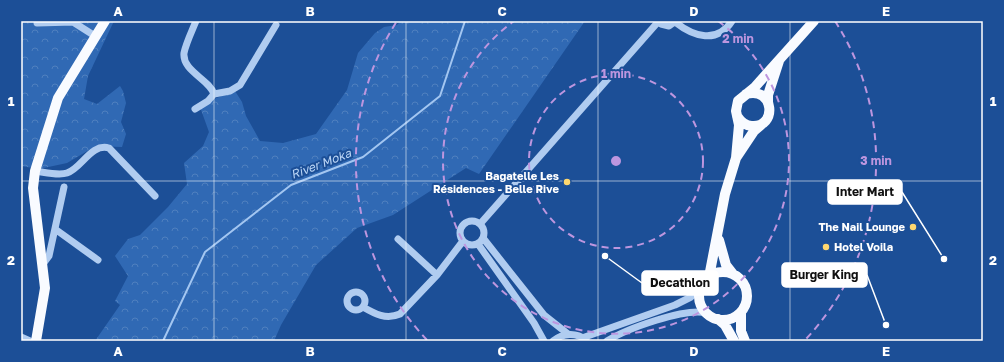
<svg xmlns="http://www.w3.org/2000/svg" width="1004" height="362" font-family="'Golos Text',sans-serif">
	<style>
		.forest { fill: url(#forest-crowns) }
		.lines { fill: none; stroke-linecap: round; stroke-linejoin: round }
		.stream { stroke: #a3c6f1; stroke-width: 2 }
		.minor { stroke: #b0ccf0; stroke-width: 7 }
		.major { stroke: #f9fbff; stroke-width: 10 }
		.grid { fill: none; stroke: #fff; stroke-width: 1; stroke-opacity: 0.55 }
		.ring { fill: none; stroke: #bd96df; stroke-width: 2; stroke-dasharray: 7 5 }
		.poi-dot { fill: #ffd86f; stroke: #1c4f97; stroke-width: 1.5 }
		.labels { text-anchor: middle; stroke-width: 4; stroke-linejoin: round; paint-order: stroke }
		.poi-label { font-size: 11px; font-weight: bold; fill: #fff; stroke: #1c4f97; text-anchor: end }
		.water-label { font-size: 12px; font-style: italic; fill: #bcd6f6; stroke: #1c4f97 }
		.centre { fill: #bd96df; stroke: #1c4f97; stroke-width: 2 }
		.ring-label { font-size: 12px; text-anchor: middle; font-weight: bold; fill: #bd96df; stroke: #1c4f97; stroke-width: 4; stroke-linejoin: round; paint-order: stroke }
		.leader { fill: none; stroke: #fff; stroke-width: 1.5 }
		.callout-dot { fill: #fff; stroke: #1c4f97; stroke-width: 1.5 }
		.callout { fill: #fff; stroke: #fff; stroke-width: 1.5 }
		.callout-label { font-size: 12px; text-anchor: middle; font-weight: bold; fill: #111 }
		.neatline { fill: none; stroke: #fff; stroke-width: 1.5 }
		.grid-label { font-size: 13px; text-anchor: middle; font-weight: bold; fill: #fff }
	</style>
	<defs>
		<pattern id="forest-crowns" width="20" height="18" patternUnits="userSpaceOnUse"><rect width="20" height="18" fill="#3069b4"/><path d="M2 6a3 3 0 1 1 6 0M12 15a3 3 0 1 1 6 0" fill="none" stroke="#4f80bf"/></pattern>
	</defs>
	<rect width="100%" height="100%" fill="#1c4f97"/>
	<path class="forest" d="M21,21H114L88,76L84,99L97,104L120,86L123,91L126,103L121,122L126,134L122,147L96,146L67,163L39,169L21,166Z
		M401,21H585L479,174L466,168L393,215L357,228L316,265L281,325L274,341H95L120,305L115,301L128,276L115,256L128,239L140,235L168,207L187,184L184,163L203,146L209,132L200,107L211,100L235,91L242,102L246,116L260,141L283,143L316,134L347,90L358,53L375,33L384,27L397,25Z"/>
	<g class="lines">
		<path class="stream" d="M163,341L205,252L291,185L363,157L440,96L465,21"/>
		<path class="minor" d="M658,21L661,24L669,26L676,21
			M675,22C694,37 717,44 732,21
			M37,23L73,22L95,36
			M214,94L230,91L240,85L276,25
			M195,109L208,101L214,94C209,79 182,71 184,53C186,43 192,31 196,21
			M35,171C44,172 58,176 67,173C82,168 91,143 109,148L155,196
			M460 233a12 12 0 1 1 24 0a12 12 0 1 1-24 0Z
			M480,224L658,22
			M55,229L98,260
			M483,238L544,315L568,334
			M398,239L437,275
			M478,244L534,323L544,341
			M43,264L49,256L64,187
			M347 301a9 9 0 1 1 18 0a9 9 0 1 1-18 0Z
			M363,307C375,314 386,320 400,314L437,275L463,241
			M21,337L30,341
			M582,338L675,305L691,297L701,288
			M553,341C563,333 576,332 586,340
			M607,341C626,329 686,307 707,313"/>
		<path class="major" d="M768,102V95L779,61
			M737,116C741,122 745,126 752,126C777,128 775,86 746,94
			M736,158L754,131L761,125
			M719,240L726,265L733,274
			M699 296a24 24 0 1 1 48 0a24 24 0 1 1-48 0Z
			M709,277L725,194L736,158L739,125L736,111L738,101L754,88L814,21
			M741,312V331L745,341
			M718,319L725,325L734,341
			M36,341L45,288L33,188L35,171L58,98L105,21"/>
	</g>
	<path class="grid" d="M214,21V341M406,21V341M598,21V341M790,21V341M21,181H983"/>
	<g class="ring">
		<circle cx="616" cy="161" r="87"/>
		<path d="M718 21A173 173 0 1 1 514 21"/>
		<path d="M427 340A260 260 0 0 1 397 21M835 21A260 260 0 0 1 805 340"/>
	</g>
	<g class="poi-dot">
		<circle cx="567" cy="182" r="4"/>
		<circle cx="913" cy="227" r="4"/>
		<circle cx="826" cy="247" r="4"/>
	</g>
	<g class="labels">
		<g class="poi-label">
			<text x="559" y="180">Bagatelle Les<tspan x="559" dy="13">Résidences - Belle Rive</tspan></text>
			<text x="905" y="231">The Nail Lounge</text>
			<text x="834" y="251" text-anchor="start">Hotel Voila</text>
		</g>
		<g class="water-label">
			<text transform="translate(321 164) rotate(-21)" y="4">River Moka</text>
		</g>
	</g>
	<circle cx="616" cy="161" r="6" class="centre"/>
	<g class="ring-label">
		<text x="738" y="43">2 min</text>
		<text x="616" y="78">1 min</text>
		<text x="876" y="165">3 min</text>
	</g>
	<path class="leader" d="M944 259L902 192M886 325L867 275M605 256L642 283"/>
	<g class="callout-dot">
		<circle cx="944" cy="259" r="4"/>
		<circle cx="886" cy="325" r="4"/>
		<circle cx="605" cy="256" r="4"/>
	</g>
	<g class="callout">
		<rect x="828" y="180" width="74" height="24" rx="4"/>
		<rect x="782" y="263" width="85" height="24" rx="4"/>
		<rect x="642" y="271" width="76" height="24" rx="4"/>
	</g>
	<g class="callout-label">
		<text x="865" y="196">Inter Mart</text>
		<text x="824" y="279">Burger King</text>
		<text x="680" y="287">Decathlon</text>
	</g>
	<rect width="1004" height="362" fill="none" stroke="#1c4f97" stroke-width="44"/>
	<rect x="22" y="22" width="960" height="318" class="neatline"/>
	<g class="grid-label">
		<text x="118" y="16">A</text>
		<text x="310" y="16">B</text>
		<text x="502" y="16">C</text>
		<text x="694" y="16">D</text>
		<text x="886" y="16">E</text>
		<text x="11" y="106">1</text>
		<text x="993" y="106">1</text>
		<text x="11" y="265">2</text>
		<text x="993" y="265">2</text>
		<text x="118" y="356">A</text>
		<text x="310" y="356">B</text>
		<text x="502" y="356">C</text>
		<text x="694" y="356">D</text>
		<text x="886" y="356">E</text>
	</g>
</svg>
